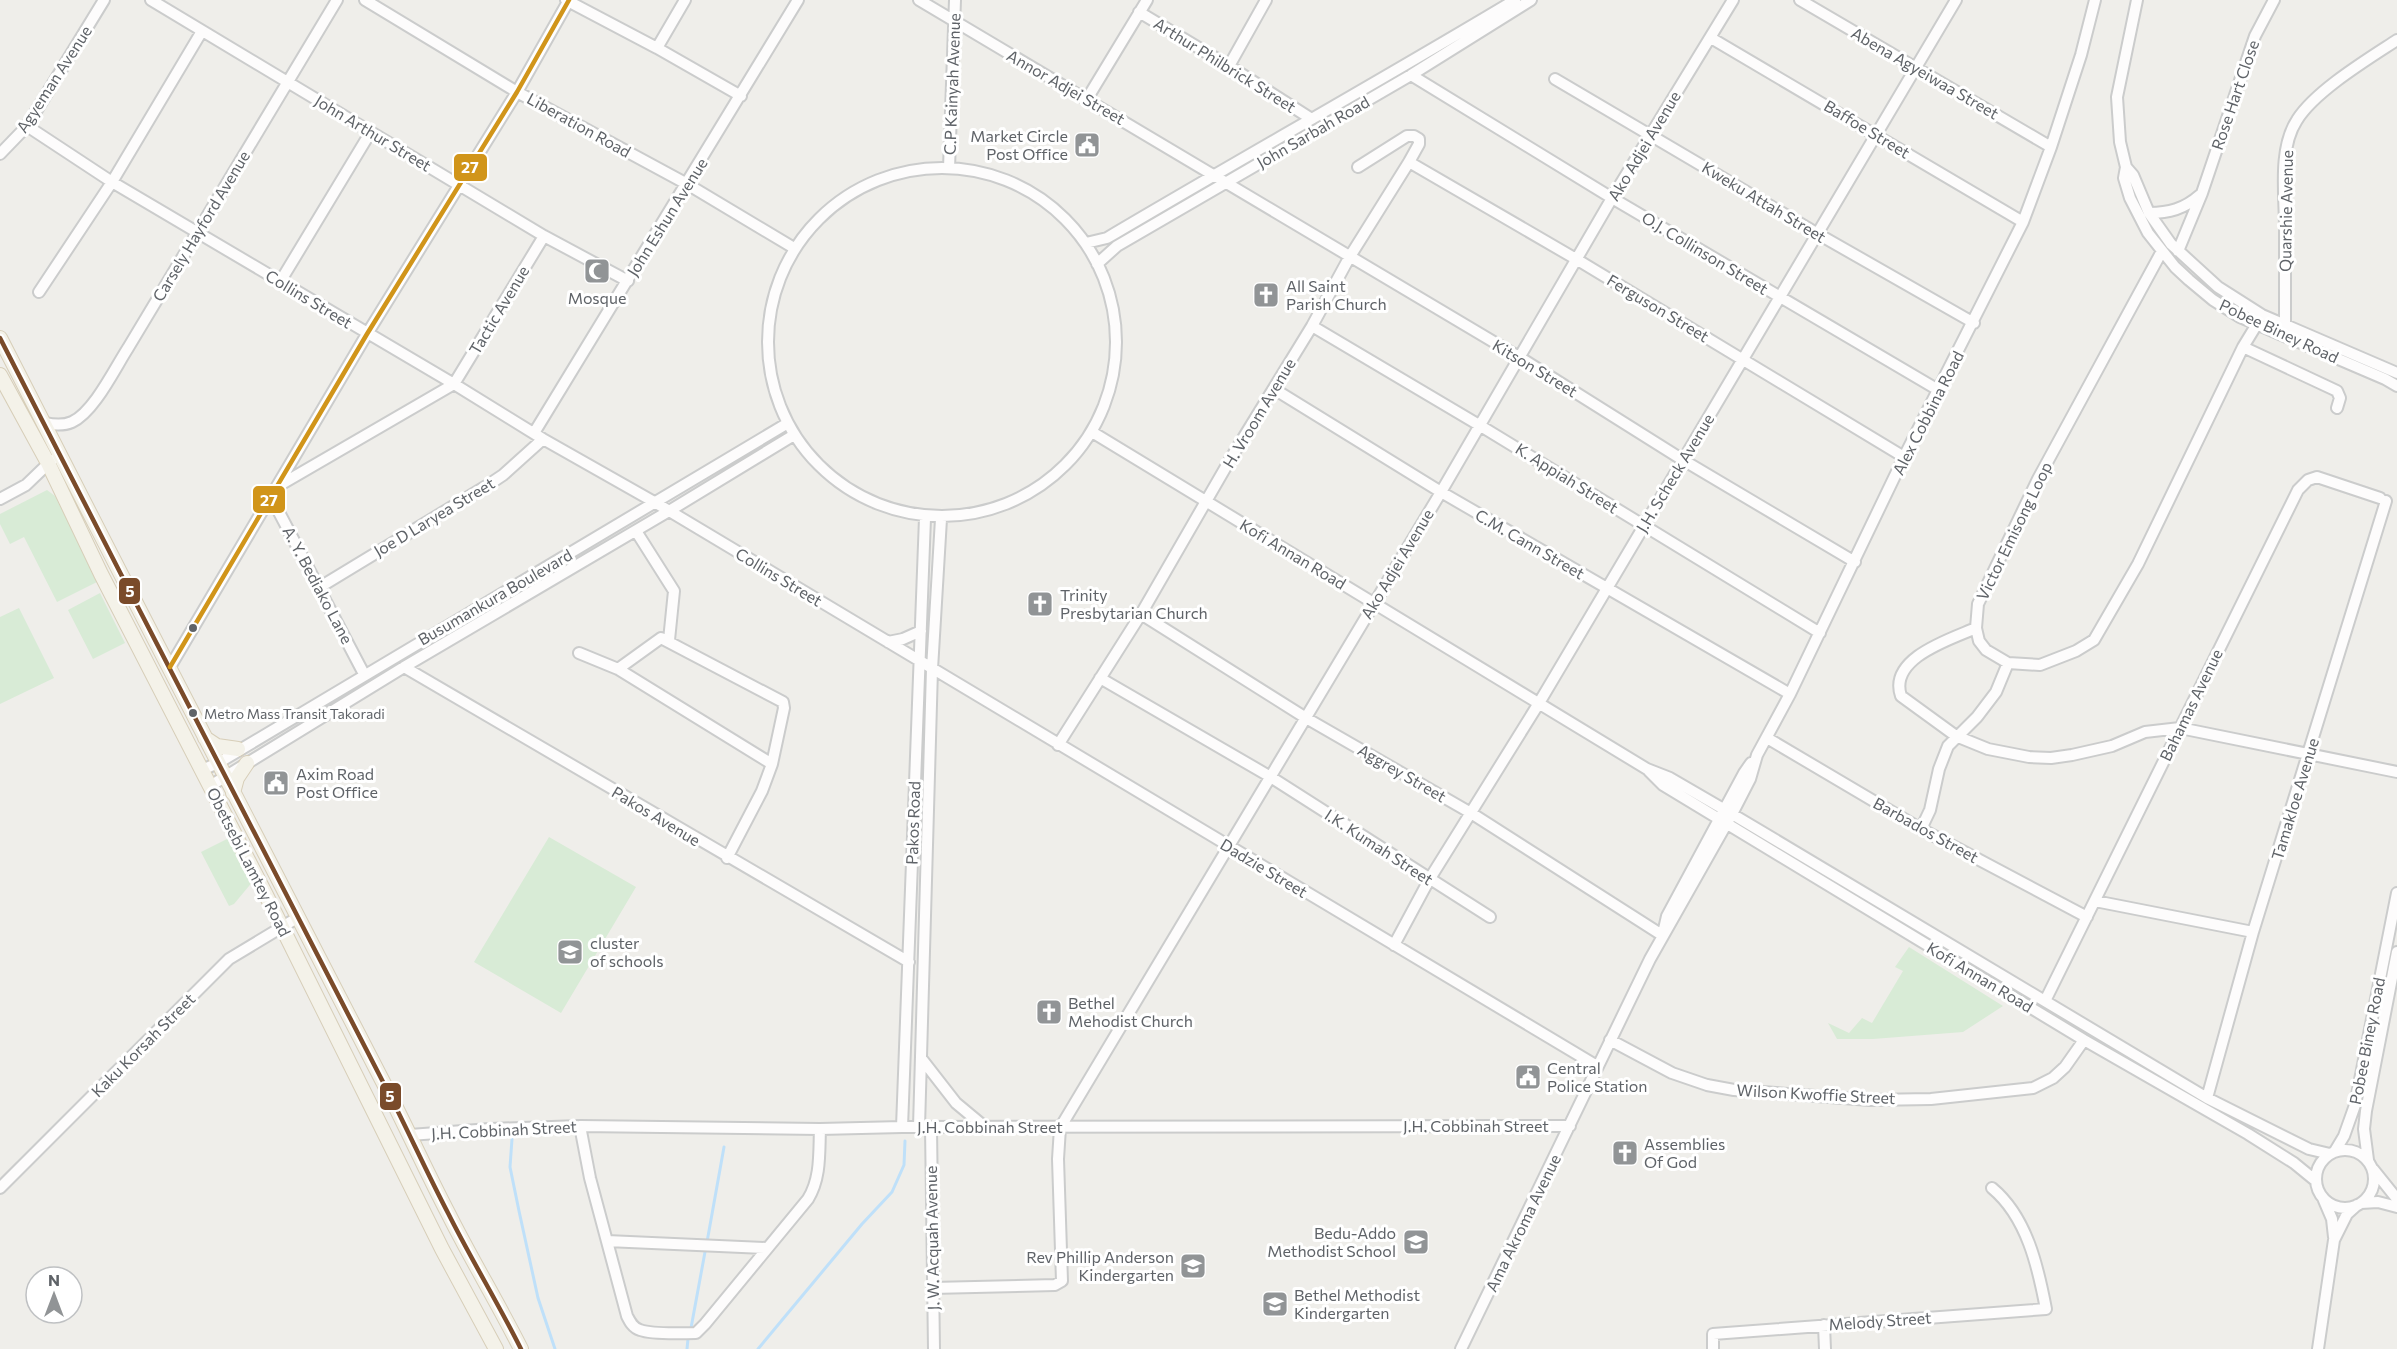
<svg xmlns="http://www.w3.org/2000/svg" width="2397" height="1349" font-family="Commissioner,sans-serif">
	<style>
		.green { fill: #d8ebd6 }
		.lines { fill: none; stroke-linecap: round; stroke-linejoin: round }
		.stream { stroke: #bfe0f9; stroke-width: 3 }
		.minor-casing { stroke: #cbcccc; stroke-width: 14 }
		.major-casing { stroke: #d7ceb8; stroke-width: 16 }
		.minor { stroke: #fdfcfc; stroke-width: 10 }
		.major { stroke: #f4f2e9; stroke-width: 14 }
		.bus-1-casing { stroke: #fff; stroke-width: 9 }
		.bus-2-casing { stroke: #fff; stroke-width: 9 }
		.bus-1 { stroke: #7a4b2a; stroke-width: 4.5 }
		.bus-2 { stroke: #d1951a; stroke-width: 4.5 }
		.bus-dot { fill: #5f6368; stroke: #fff; stroke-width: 2 }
		.labels { text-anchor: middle; stroke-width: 6; stroke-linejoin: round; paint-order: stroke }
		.bus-label { font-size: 14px; fill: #5f6368; stroke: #fff; text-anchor: start }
		.street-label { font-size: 16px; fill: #5f6368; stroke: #fff }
		.poi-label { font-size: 16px; fill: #5f6368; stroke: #fff; text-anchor: start }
		.line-badge { stroke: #fff; stroke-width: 2 }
		.badge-label { font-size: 16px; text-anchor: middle; font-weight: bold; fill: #fff }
	</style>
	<rect width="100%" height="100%" fill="#efeeea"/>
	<path class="green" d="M47,490L55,496L99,581L57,602L24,537L10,544L0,524V514Z
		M100,593L125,643L93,659L68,610Z
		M19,608L54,678L0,704V617Z
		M231,837L254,880L234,904L229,906L201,852Z
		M549,837L636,887L561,1013L474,962Z
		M1909,947L2003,1006L1963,1032L1873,1039H1837L1828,1023L1849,1033L1862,1018L1872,1023L1903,971L1895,967Z"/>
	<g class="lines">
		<path class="stream" d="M512,1139L510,1167L519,1211L538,1298L555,1349
			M707,1242L724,1147
			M691,1328L705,1252
			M687,1349L688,1339
			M758,1349L862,1224L892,1192L904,1165L905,1141"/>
		<defs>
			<path id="minor" d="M151,0L544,236L628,281
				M365,0L517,92L687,184L794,248
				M566,0L657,48L741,96
				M919,0L1519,357L1683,460L1855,562
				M1800,0L2051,147
				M2137,0L2117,97L2120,142L2126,167L2124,178L2130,198L2148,233L2175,267L2189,280L2213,300L2240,317L2385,379L2397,386
				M1139,12L1229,66L1310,118
				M1711,38L2023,222
				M657,48L685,0
				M1229,66L1266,0
				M1411,75L1612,198L1940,391
				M1555,79L1818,234L1974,323
				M1087,99L1147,0
				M27,126L112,182L454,384L543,439L656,503L1597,1066
				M0,154L27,126L104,0
				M1409,162L1576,259L1904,457
				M2126,167L2133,175L2149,213L2171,244L2218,287L2262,315L2397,373
				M949,168L955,0
				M768 342a174 174 0 1 1 348 0a174 174 0 1 1-348 0Z
				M2149,213C2169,213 2184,209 2200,195
				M1086,243L1107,238C1242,158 1380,81 1515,0
				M2162,251L2038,479L1978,604L1976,628L1979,641L1986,650L2008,663L2040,665L2076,651L2094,640L2138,564L2243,347L2257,324
				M2178,251L2202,193L2255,36L2274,0
				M1097,264L1117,246L1411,75L1531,0
				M280,282L370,133
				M39,292L112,182L202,31
				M2285,325C2285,293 2285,260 2285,228C2285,195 2278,149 2297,120C2315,91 2368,59 2397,40
				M1312,326L1479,425L1820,633
				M2243,347L2337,391L2340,398L2337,408
				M1274,389L1441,492L1790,694
				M45,423C54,425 63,426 72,422C94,412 115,368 128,348L337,0
				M1092,432L1647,769L1670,778L1732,814L2207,1098L2309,1149L2330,1154
				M534,433L798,0
				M280,485L454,384L544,236
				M271,497L364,674
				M0,499L26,485L52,460
				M636,531L674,591L669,640
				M320,587L488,485L503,475L543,439
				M1141,614L1306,718L1471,813L1662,935
				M1976,628C1951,639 1888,658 1901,696L1956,736L1988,749L2029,757L2051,758L2072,755L2112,746L2145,732L2180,728L2397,772
				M888,642L903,639L921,631
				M579,653L618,669
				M170,667L367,334L517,92L569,0
				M404,667L909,962
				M1100,678L1269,776L1490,917
				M1767,738L1921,829L2087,917
				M1058,745L1141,614L1231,458L1312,326L1349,258L1409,162L1419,144V139L1414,136H1407L1358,167
				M202,770L218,763L788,423
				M1649,771L1663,785L2084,1040L2248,1134L2294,1163L2316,1181
				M210,786L404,667L669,511L794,435
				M1921,829L1930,810L1939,769L1948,746L1977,717L1996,692L2008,663
				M727,858L762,791L772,764L784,708L783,702L661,638L618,669L772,764
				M2095,901L2253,932
				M1664,929L1667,916L1744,773L1751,763
				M1394,945L1429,880L1539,703L1956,0
				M2045,1001L2298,490L2308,480L2317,477L2380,498
				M1610,1040L1672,1073L1707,1085L1734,1090L1870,1100L1931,1099L2033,1088L2053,1078L2065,1067L2084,1040
				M921,1058L956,1103L986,1128
				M2207,1098L2253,932L2386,501
				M580,1126L590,1178L627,1316C630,1322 633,1328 640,1330C654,1335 682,1333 696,1333L705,1324L808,1199C821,1178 819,1153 820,1129
				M902,1127L925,518
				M919,1127L932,669L941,519
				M931,1128L934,1349
				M410,1135L490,1129L580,1126L820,1129L902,1127L1570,1126
				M2316 1179a29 29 0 1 1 58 0a29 29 0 1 1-58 0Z
				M2335,1151L2344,1136L2355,1105L2397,893
				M2368,1160L2364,1129L2366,1111L2397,952
				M2373,1169L2397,1199
				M0,1188L229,959L297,918
				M2323,1198L2332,1219L2334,1237
				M2361,1203L2378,1202L2397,1207
				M607,1241L766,1248
				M932,1288L1055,1285L1062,1281L1058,1159L1060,1128L1441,492L1612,198L1733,0
				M1824,1325L1825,1349
				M1461,1349L1650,959L1732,814L1750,779L1757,755L1790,694L1904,457L2023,222L2051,147L2081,55L2095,0
				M1713,1349V1334L2046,1309C2038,1267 2027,1217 1992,1188
				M2318,1349L2334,1240L2347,1214L2357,1205"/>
			<path id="major" d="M0,338C126,586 255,832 382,1080C405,1124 425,1169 448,1213C471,1259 498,1303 521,1349
				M0,375L48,463L101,574L265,893L442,1249L496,1349
				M205,738L217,746L238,749
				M233,793L237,778L247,763"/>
		</defs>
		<use href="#minor" class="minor-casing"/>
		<use href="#major" class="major-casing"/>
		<use href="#minor" class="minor"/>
		<use href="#major" class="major"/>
		<defs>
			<path id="bus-1" d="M0,338C126,586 255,832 382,1080C405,1124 425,1169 448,1213C471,1259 498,1303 521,1349"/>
			<path id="bus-2" d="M170,667L367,334L517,92L569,0"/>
		</defs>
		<use href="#bus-1" class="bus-1-casing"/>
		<use href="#bus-2" class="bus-2-casing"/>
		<use href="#bus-1" class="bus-1"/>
		<use href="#bus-2" class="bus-2"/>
	</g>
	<defs>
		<symbol id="civic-square" viewBox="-11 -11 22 22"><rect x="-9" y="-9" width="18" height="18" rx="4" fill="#919496" stroke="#fff"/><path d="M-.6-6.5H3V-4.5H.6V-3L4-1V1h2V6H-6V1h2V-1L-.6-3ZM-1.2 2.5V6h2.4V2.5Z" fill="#fff"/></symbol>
		<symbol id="mosque-square" viewBox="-11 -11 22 22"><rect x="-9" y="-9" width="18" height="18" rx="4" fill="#919496" stroke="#fff"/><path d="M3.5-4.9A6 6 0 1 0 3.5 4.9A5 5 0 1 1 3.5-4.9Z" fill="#fff"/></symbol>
		<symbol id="church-square" viewBox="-11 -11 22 22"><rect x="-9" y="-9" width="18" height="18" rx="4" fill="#919496" stroke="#fff"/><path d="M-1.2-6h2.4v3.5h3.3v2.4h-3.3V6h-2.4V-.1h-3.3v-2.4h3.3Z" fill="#fff"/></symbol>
		<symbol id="school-square" viewBox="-11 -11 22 22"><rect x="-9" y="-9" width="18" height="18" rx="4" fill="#919496" stroke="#fff"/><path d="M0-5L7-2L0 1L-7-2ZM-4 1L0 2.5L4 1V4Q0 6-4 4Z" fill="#fff"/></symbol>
	</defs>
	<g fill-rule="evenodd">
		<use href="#civic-square" x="1072" y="130" width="30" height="30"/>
		<use href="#mosque-square" x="582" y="256" width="30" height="30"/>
		<use href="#church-square" x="1251" y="280" width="30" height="30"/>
		<use href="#church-square" x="1025" y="589" width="30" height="30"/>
		<use href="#civic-square" x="261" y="768" width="30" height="30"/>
		<use href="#school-square" x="555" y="937" width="30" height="30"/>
		<use href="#church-square" x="1034" y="997" width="30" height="30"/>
		<use href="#civic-square" x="1513" y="1062" width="30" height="30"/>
		<use href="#church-square" x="1610" y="1138" width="30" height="30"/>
		<use href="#school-square" x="1401" y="1227" width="30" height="30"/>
		<use href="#school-square" x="1178" y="1251" width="30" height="30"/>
		<use href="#school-square" x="1260" y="1289" width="30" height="30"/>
	</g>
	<g class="bus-dot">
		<circle cx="193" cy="628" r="5"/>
		<circle cx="193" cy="713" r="5"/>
	</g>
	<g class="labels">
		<g class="bus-label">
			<text x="204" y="719">Metro Mass Transit Takoradi</text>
		</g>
		<g class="street-label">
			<text transform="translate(1225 65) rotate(32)" y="6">Arthur Philbrick Street</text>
			<text transform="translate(1925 73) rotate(30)" y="6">Abena Agyeiwaa Street</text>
			<text transform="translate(54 79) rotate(-57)" y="6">Agyeman Avenue</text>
			<text transform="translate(952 84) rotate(-88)" y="6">C.P Kainyah Avenue</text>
			<text transform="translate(1066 87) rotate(30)" y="6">Annor Adjei Street</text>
			<text transform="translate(2235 95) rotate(-71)" y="6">Rose Hart Close</text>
			<text transform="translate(579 125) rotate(29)" y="6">Liberation Road</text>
			<text transform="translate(1867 129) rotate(31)" y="6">Baffoe Street</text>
			<text transform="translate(1313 132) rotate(-30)" y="6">John Sarbah Road</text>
			<text transform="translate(373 133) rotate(31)" y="6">John Arthur Street</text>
			<text transform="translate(1644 146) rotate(-59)" y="6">Ako Adjei Avenue</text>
			<text transform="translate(1764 202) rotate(31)" y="6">Kweku Attah Street</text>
			<text transform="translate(2286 211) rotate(-89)" y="6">Quarshie Avenue</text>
			<text transform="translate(667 217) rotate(-58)" y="6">John Eshun Avenue</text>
			<text transform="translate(201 226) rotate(-59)" y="6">Carsely Hayford Avenue</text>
			<text transform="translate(1705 253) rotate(31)" y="6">O.J. Collinson Street</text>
			<text transform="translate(309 299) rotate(31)" y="6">Collins Street</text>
			<text transform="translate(1658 308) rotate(31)" y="6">Ferguson Street</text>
			<text transform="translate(499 310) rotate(-59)" y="6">Tactic Avenue</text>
			<text transform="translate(2279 331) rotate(25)" y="6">Pobee Biney Road</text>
			<text transform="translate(1535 368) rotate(31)" y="6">Kitson Street</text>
			<text transform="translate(1259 413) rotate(-59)" y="6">H. Vroom Avenue</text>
			<text transform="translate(1928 413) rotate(-63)" y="6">Alex Cobbina Road</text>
			<text transform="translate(1675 473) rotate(-59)" y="6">J.H. Scheck Avenue</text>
			<text transform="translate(1567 478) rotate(32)" y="6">K. Appiah Street</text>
			<text transform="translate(434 517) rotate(-31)" y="6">Joe D Laryea Street</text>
			<text transform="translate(2014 531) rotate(-64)" y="6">Victor Emisong Loop</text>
			<text transform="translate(1530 544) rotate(30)" y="6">C.M. Cann Street</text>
			<text transform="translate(1293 554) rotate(31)" y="6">Kofi Annan Road</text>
			<text transform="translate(1397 564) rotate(-59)" y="6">Ako Adjei Avenue</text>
			<text transform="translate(779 577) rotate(31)" y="6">Collins Street</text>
			<text transform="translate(318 585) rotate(62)" y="6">A. Y. Bediako Lane</text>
			<text transform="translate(495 597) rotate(-30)" y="6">Busumankura Boulevard</text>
			<text transform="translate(2191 705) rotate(-64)" y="6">Bahamas Avenue</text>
			<text transform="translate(1402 773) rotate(30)" y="6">Aggrey Street</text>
			<text transform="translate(2295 799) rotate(-73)" y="6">Tamakloe Avenue</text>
			<text transform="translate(656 816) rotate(31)" y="6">Pakos Avenue</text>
			<text transform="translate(913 823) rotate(-88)" y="6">Pakos Road</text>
			<text transform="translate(1926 830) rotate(29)" y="6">Barbados Street</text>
			<text transform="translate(1379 847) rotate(33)" y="6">I.K. Kumah Street</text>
			<text transform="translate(249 862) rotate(63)" y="6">Obetsebi Lamtey Road</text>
			<text transform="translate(1264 868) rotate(31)" y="6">Dadzie Street</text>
			<text transform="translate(1980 977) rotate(31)" y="6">Kofi Annan Road</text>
			<text transform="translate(2367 1041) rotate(-79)" y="6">Pobee Biney Road</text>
			<text transform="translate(143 1045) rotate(-45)" y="6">Kaku Korsah Street</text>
			<text transform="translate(1816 1094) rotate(3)" y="6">Wilson Kwoffie Street</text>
			<text x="1476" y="1132">J.H. Cobbinah Street</text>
			<text x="990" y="1133">J.H. Cobbinah Street</text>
			<text transform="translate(504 1130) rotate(-3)" y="6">J.H. Cobbinah Street</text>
			<text transform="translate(1523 1223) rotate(-64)" y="6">Ama Akroma Avenue</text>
			<text transform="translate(932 1238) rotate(-91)" y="6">J. W. Acquah Avenue</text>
			<text transform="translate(1880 1321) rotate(-4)" y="6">Melody Street</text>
		</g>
		<g class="poi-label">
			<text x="1068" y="142" text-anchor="end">Market Circle<tspan x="1068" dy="18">Post Office</tspan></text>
			<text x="1286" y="292">All Saint<tspan x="1286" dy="18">Parish Church</tspan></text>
			<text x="597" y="304" text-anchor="middle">Mosque</text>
			<text x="1060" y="601">Trinity<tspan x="1060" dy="18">Presbytarian Church</tspan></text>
			<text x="296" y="780">Axim Road<tspan x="296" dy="18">Post Office</tspan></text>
			<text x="590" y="949">cluster<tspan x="590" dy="18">of schools</tspan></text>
			<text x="1068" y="1009">Bethel<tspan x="1068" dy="18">Mehodist Church</tspan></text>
			<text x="1547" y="1074">Central<tspan x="1547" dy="18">Police Station</tspan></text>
			<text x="1644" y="1150">Assemblies<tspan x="1644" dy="18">Of God</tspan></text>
			<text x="1396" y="1239" text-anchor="end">Bedu-Addo<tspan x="1396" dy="18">Methodist School</tspan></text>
			<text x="1174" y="1263" text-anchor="end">Rev Phillip Anderson<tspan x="1174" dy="18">Kindergarten</tspan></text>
			<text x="1294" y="1301">Bethel Methodist<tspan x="1294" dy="18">Kindergarten</tspan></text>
		</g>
	</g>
	<g class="line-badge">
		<rect x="453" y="153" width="35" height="29" rx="6" fill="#d1951a"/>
		<rect x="252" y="485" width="34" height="29" rx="6" fill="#d1951a"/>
		<rect x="118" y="577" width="23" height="28" rx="6" fill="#7a4b2a"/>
		<rect x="379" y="1082" width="23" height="29" rx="6" fill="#7a4b2a"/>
	</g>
	<g class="badge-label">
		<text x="470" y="173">27</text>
		<text x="269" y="506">27</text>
		<text x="130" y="597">5</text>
		<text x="390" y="1102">5</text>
	</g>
	<g transform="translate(54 1295)"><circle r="28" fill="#ffffff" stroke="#bfc1c3" stroke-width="1.5"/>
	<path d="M0-4.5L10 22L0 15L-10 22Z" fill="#919496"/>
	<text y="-9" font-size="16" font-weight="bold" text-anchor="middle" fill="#5f6368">N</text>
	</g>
</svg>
